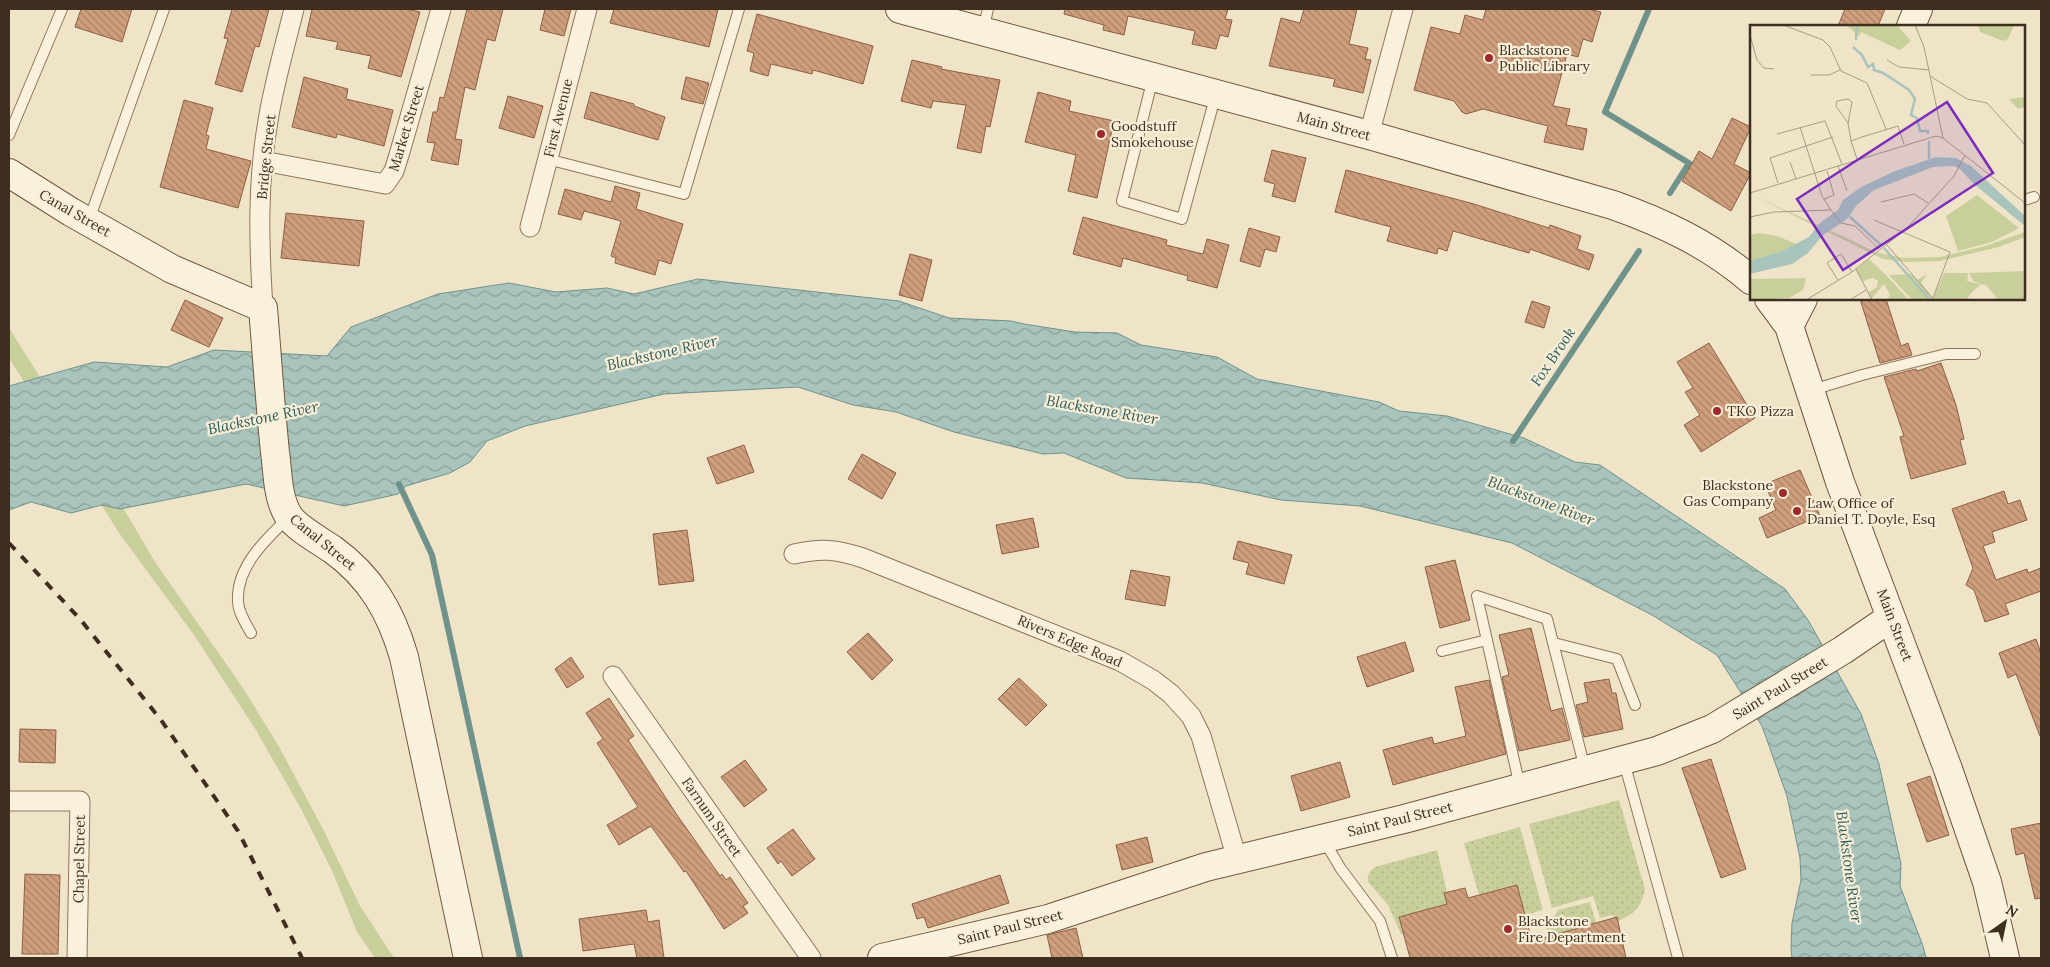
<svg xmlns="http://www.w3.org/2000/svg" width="2050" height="967" font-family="Lora,serif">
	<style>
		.grass { fill: url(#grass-dots) }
		.park { fill: #c9cf9b }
		.water { fill: url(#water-waves); stroke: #6f938a }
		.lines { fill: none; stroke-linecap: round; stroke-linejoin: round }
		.stream { stroke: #6f938a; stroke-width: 6 }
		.building { fill: url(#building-back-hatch); stroke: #8d5f41 }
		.lane-casing { stroke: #8d765c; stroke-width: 12 }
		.street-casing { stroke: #8d765c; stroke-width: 21 }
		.secondary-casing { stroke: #6f573f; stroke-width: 30 }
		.lane { stroke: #faf1dc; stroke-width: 10 }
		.street { stroke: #faf1dc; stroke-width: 19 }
		.secondary { stroke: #faf1dc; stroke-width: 28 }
		.rail { stroke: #3d2e20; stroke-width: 4; stroke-dasharray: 9 9; stroke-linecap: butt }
		.poi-dot { fill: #9e2a2b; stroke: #f7eed8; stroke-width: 2 }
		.labels { text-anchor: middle; stroke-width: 4.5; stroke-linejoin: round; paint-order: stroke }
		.poi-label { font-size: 14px; fill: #3d2e20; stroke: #f7eed8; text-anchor: start }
		.street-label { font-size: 14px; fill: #3d2e20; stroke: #f7eed8 }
		.water-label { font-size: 15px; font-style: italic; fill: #2f5d5a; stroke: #f7eed8 }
		.inset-river { fill: none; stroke: #a9c4bc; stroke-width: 2.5 }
		.inset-road { fill: none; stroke: #a89b85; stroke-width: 1 }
		.view { fill: #7b2cbf; fill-opacity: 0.15; stroke: #7b2cbf; stroke-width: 2.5 }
		.inset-edge { fill: none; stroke: #3d2e20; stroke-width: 2.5 }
	</style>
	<defs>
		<pattern id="grass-dots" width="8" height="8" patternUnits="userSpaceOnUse" patternTransform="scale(1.25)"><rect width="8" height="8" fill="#c9cf9b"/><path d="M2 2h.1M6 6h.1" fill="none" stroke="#aeb285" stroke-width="1.8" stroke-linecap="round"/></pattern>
		<pattern id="water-waves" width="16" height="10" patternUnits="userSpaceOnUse" patternTransform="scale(1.25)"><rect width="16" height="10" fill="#a9c4bc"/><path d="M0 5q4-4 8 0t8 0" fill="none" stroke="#8ba098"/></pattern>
		<pattern id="building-back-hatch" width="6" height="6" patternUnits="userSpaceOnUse" patternTransform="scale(1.25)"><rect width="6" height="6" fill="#cf9f7d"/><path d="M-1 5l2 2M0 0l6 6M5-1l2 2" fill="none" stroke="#a98266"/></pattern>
	</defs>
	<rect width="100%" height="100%" fill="#f0e4c8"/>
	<path class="grass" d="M1619,800L1645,889C1642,907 1634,914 1618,921L1617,918H1614L1612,915L1600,918L1593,896L1552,908L1529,824Z
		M1520,827L1543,910L1525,915L1516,885L1479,895L1464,843Z
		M1437,850L1447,892V904L1399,917L1404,933L1401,934L1388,905L1368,882C1367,875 1370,871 1375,867Z
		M1590,902L1596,923L1548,936L1546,930L1558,910Z"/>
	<path class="park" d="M9,328L125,511L155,562L243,688L278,745L322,827L360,906L394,958H375L357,932L333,873L301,809L256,730L194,635L119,533L9,358Z"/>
	<path class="water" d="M698,279L899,301L949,318L1011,321L1024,324L1075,332L1117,333L1141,345L1217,357L1257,379L1379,402L1399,411L1447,416L1524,438L1575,462L1600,465L1785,589L1808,620L1861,714L1879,764L1901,864L1900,886L1923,946L1926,958H1792L1791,948L1792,923L1801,880L1800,858L1787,796L1762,726L1717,655L1652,615L1512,543L1360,506L1281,500L1202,483L1126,478L1064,453L1043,454L954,432L896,412L853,405L798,387L664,394L525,426L487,441L470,462L450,473L406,486L398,494L344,506L246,484L120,509L102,505L71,513L31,502L9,510V386L94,362L167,367L214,350L327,356L351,327L438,294L509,283L556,292L607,288L634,294Z"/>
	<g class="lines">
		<path class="stream" d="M1649,9L1605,112L1689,163L1670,193
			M1513,441L1639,251
			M399,484L432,555L520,958"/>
	</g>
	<path class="building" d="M81,9H132L122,42L75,27Z
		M232,9H269L259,47L255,46L242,92L215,84L228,39L224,38Z
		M312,9H406L420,12L401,77L368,68L371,56L336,49L338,42L306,36Z
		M467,9H503L495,41L487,39L475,90L465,87L455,139L462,140L458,165L431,160L435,143L427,142L433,112H437L440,97L444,98Z
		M545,9H571L564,36L540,30Z
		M614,9H718L709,47L610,23Z
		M1065,9H1228L1225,19L1232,20L1228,37L1220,35L1216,49L1192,44L1195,31L1128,16L1124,35L1103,30L1104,25L1064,14Z
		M1304,9H1357L1349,44L1368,48L1365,59L1371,60L1363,93L1333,86L1335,79L1269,66L1281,18L1300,23Z
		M1486,9H1588L1601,12L1592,42L1583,39L1578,57L1567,54L1553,106L1570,109L1566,125L1587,129L1583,150L1544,142L1548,126L1483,109L1466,114L1462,112L1454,101L1414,90L1431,27L1460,34L1465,15L1483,20Z
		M1845,9H1885L1878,26H1838Z
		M757,14L873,46L863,84L813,70L812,74L771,64L768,76L750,71L754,53L747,51Z
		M912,60L942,67L941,69L1000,80L990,127L986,126L981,153L957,148L966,105L933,101L931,108L901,101Z
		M304,77L348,89L346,99L393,110L384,146L337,134L336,138L292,127Z
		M686,77L709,83L703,104L681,99Z
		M591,92L634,104V106L665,117L658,140L584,118Z
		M1038,92L1071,101L1069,111L1114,121L1097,198L1068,191L1076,155L1025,142Z
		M508,96L543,106L534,138L499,128Z
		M184,100L213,108L206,135L209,136L206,149L251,161L238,208L160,187Z
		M1732,118L1751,127L1734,164L1751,173L1731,211L1682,181L1699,151L1712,159Z
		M1272,150L1306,158L1295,202L1272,196L1275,184L1264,181Z
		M1346,170L1474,204L1549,228L1550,225L1581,236L1577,249L1594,255L1589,270L1530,249L1529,253L1453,231L1447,251L1438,248L1437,254L1387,241L1391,227L1335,212Z
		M615,186L640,193L636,209L683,224L671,264L659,260L655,275L615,263L616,258L611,256L621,221L584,211L581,220L558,214L565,189L611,202Z
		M286,213L364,221L359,266L281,258Z
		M1083,217L1167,240L1166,245L1203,254L1207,239L1229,245L1217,288L1187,280L1188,276L1123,258L1121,267L1073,254Z
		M1249,228L1280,237L1276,252L1265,249L1260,267L1240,261Z
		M910,254L932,260L922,301L899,295Z
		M1860,299H1886L1901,346L1908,343L1912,355L1880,363Z
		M185,300L223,318L209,347L171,330Z
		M1532,301L1550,307L1544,328L1525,322Z
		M1709,343L1755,418L1701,452L1684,425L1700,415L1685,392L1693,388L1677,362Z
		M1941,363L1956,405L1964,439L1960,440L1966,464L1911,479L1900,437L1904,436L1884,377L1916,369L1917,371Z
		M744,445L754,472L717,484L707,458Z
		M862,454L896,473L882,499L848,479Z
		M1800,470L1820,516L1767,538L1759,518L1776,510L1765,484Z
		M2004,491L2008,504L2020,500L2027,520L1992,532L1995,542L1983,546L1996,580L2027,569L2028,573L2041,568V591L2005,604L2009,614L1985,622L1974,590L1966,585L1973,568L1952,509Z
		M1033,518L1039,547L1002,554L996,525Z
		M687,530L694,581L659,585L653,534Z
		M1238,541L1292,555L1284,584L1246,574L1249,563L1233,559Z
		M1455,560L1470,620L1440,628L1425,567Z
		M1131,570L1170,577L1165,606L1125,599Z
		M1531,628L1551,711L1562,708L1570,740L1519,751L1502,677L1509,675L1499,635Z
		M868,633L893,660L872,680L847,652Z
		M2036,639L2041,653V736H2040L2016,674L2008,678L1999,653Z
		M1405,642L1414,671L1367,687L1357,657Z
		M571,657L584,677L567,688L555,669Z
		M1019,678L1047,705L1026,726L998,699Z
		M1609,679L1612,693H1616L1623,729L1584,737L1576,705L1588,702L1584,683Z
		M1489,680L1506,754L1393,785L1383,750L1432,737L1434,744L1466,736L1455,687Z
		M609,698L634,736L628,740L677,815L720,876L722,874L726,880L730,877L748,903L743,906L748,913L724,929L686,871L684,872L651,826L619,845L607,825L638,807L597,743L603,739L586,713Z
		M20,729L56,730L55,763L19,762Z
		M1711,759L1746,869L1721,878L1682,768Z
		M745,760L767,790L744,807L721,777Z
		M1340,762L1350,797L1301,811L1291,776Z
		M1930,776L1949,835L1927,842L1907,784Z
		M2041,823V898L2035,899L2024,853L2016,855L2011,829Z
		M793,829L815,859L792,876L781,861L778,864L767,848Z
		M1147,837L1153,862L1122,870L1116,845Z
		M25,874L60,875L58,954H22Z
		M1000,875L1009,903L928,928L924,917L917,919L912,904Z
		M1517,885L1532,941L1617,917L1626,958H1410L1399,917L1447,904L1444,893L1465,888L1468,898Z
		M646,910L648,922L659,920L664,958H637L634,944L583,951L579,919Z
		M1076,928L1083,958H1052L1047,935Z"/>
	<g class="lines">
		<defs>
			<path id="lane" d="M983,30L988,9
				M1153,78L1122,201L1182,219L1216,94
				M9,135L62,9
				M547,159L684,194L739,9
				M2024,200L2034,197
				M89,220L164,9
				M1812,390L1862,375L1946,354H1975
				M251,633C246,624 238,612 238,601C236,567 266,539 288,518
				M1554,643L1617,659L1635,705
				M1442,651L1487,640
				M1624,762L1678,958
				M1520,787L1477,596L1547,619L1585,769
				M1323,839L1341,869L1380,921L1392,958"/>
			<path id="street" d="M1369,135L1403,9
				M263,161L385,184L394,171L399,155L441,9
				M530,227L587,9
				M263,308C259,246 257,183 268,121C274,83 285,46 294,9
				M794,554C821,548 836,549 863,558L1120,661L1153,680L1171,694L1191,716L1201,736L1237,859
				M613,676L811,958
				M9,801H80L77,958"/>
			<path id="secondary" d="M900,9L1369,135L1613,205C1664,223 1710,245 1751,280
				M1911,26L1918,9
				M9,173L71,212L172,269L263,308C267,356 270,404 275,452C278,473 277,496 288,515C295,527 320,541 332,549C371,577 391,612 404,657L468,958
				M1769,299L1789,326L1840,482L1948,769L1987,882L2005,958
				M1789,326L1803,299
				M882,958L1048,919L1206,867L1404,819L1657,751L1712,729L1843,650L1890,618"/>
		</defs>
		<use href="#lane" class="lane-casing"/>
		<use href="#street" class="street-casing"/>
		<use href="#secondary" class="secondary-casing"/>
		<use href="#lane" class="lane"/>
		<use href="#street" class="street"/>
		<use href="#secondary" class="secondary"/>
		<path class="rail" d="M9,543L80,619L161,720L238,831L302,958"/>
	</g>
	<g class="poi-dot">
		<circle cx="1489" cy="58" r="5"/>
		<circle cx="1101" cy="134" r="5"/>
		<circle cx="1717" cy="411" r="5"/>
		<circle cx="1783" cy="493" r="5"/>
		<circle cx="1797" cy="511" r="5"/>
		<circle cx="1508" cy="929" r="5"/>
	</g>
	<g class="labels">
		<g class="poi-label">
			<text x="1499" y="55">Blackstone<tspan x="1499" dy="16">Public Library</tspan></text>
			<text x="1111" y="131">Goodstuff<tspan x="1111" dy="16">Smokehouse</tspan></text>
			<text x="1727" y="416">TKO Pizza</text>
			<text x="1773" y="490" text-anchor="end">Blackstone<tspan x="1773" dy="16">Gas Company</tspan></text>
			<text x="1807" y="508">Law Office of<tspan x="1807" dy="16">Daniel T. Doyle, Esq</tspan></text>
			<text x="1518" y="926">Blackstone<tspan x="1518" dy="16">Fire Department</tspan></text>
		</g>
		<g class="street-label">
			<text transform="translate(558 118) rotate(-76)" y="5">First Avenue</text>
			<text transform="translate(1334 126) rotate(15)" y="5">Main Street</text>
			<text transform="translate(406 128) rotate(-73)" y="5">Market Street</text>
			<text transform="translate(266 157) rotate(-84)" y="5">Bridge Street</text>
			<text transform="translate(75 213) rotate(30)" y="5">Canal Street</text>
			<text transform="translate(323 542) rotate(39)" y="5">Canal Street</text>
			<text transform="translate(1895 625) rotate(69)" y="5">Main Street</text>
			<text transform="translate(1070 641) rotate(23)" y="5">Rivers Edge Road</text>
			<text transform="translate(1780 688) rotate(-31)" y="5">Saint Paul Street</text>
			<text transform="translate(712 817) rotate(55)" y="5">Farnum Street</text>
			<text transform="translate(1400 819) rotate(-14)" y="5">Saint Paul Street</text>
			<text transform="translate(79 859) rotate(-89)" y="5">Chapel Street</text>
			<text transform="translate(1010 927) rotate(-14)" y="5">Saint Paul Street</text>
		</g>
		<g class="water-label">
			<text transform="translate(662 353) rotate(-13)" y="5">Blackstone River</text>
			<text transform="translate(1553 357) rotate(-56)" y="5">Fox Brook</text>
			<text transform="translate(1102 410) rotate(10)" y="5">Blackstone River</text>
			<text transform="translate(263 418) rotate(-12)" y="5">Blackstone River</text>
			<text transform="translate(1541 501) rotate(21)" y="5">Blackstone River</text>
			<text transform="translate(1849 867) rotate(82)" y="5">Blackstone River</text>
		</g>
	</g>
	<g transform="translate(1750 25)">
		<rect width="275" height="275" fill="#f0e4c8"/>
		<path d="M119,234L136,250L159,275H137L140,270L134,259L121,274L118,268L127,262L128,256L123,253L112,256L106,245ZM194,248H218L217,256L231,260L224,261L218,273L213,275H162L139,250L162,249L167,255L177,249L171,258L183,273ZM56,253L53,265L39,273L0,275V254Z" fill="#c9cf9b"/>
		<path d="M96,0H147L161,16L150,25L111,7L109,11ZM275,72V82L268,84L259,74Z" fill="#c9cf9b"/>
		<path d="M228,0H264L258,14L253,16L230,7ZM0,169L103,216L125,227L154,233L190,232L235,221L275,207V212L249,222L190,236L154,237L133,234ZM227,170L269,203L242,217L208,226L196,191ZM9,208L27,211L49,220L0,248V210ZM275,246V275H248L237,261L223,256L219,248ZM218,248L217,257L231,259L214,275H187L196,249Z" fill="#c9cf9b"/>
		<path d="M186,132L206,133L221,141L275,191V201L224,159L210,144L204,141L183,142L124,165L106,181L96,195L73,210L58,228L42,239L0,249V236L32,226L59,212L71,197L88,185L93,175L111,162L145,146Z" fill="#a9c4bc"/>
		<path class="inset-river" d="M106,15L107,0M103,22L112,30L118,42L123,39L124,45L133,48L159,65L165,74L161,90L167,93L170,106H178V109M179,134V116M99,191L131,220M134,223L180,275"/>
		<path class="inset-road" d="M33,0L73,15L80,22L91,46L117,58L136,104M165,0L174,22L193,113M0,10L7,35L14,43L24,44M137,35L149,42L179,45M61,50H79L90,45M180,51L217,74L237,78L275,120M98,98L86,81L87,76L98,74L102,77L98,98L101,116M50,102L72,171L81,185M27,109L75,96L92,139M107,134L101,116L112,112L148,101L154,119M40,137L46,154M88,141L97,166M28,158L20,133L83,112M0,168L186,111L193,113L275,178M74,174L84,170L77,146M131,177L164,169L178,178M0,192L24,187L81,185L91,198L105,201L129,224M124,195L200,227L183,273M137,220L184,275M106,244L122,275M88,255L77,238L91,229L102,247M56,275L102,247L157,203L204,151L215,130M100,275L116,265"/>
		<path class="view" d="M197,77L243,148L93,245L47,174Z"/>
		<rect width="275" height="275" class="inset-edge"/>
	</g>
	<rect width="2050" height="967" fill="none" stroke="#3d2e20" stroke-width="20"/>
	<g transform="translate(2005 922) rotate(33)" stroke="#f7eed8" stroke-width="4" paint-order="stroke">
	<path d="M0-4L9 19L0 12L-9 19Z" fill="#3d2e20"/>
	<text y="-8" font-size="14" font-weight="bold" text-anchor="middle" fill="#3d2e20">N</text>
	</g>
</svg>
